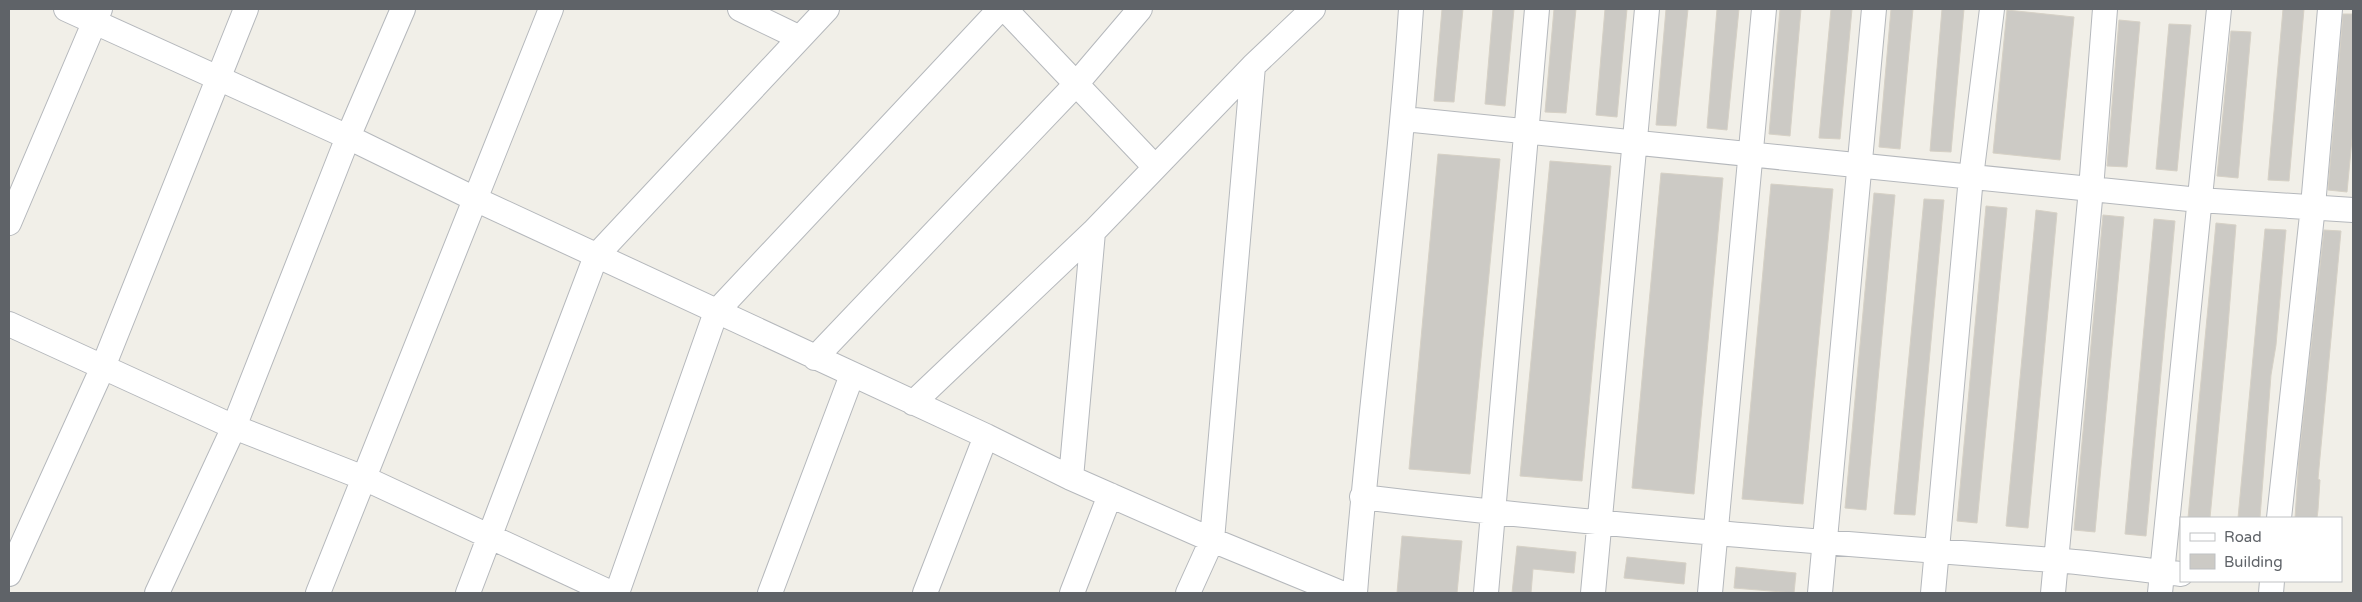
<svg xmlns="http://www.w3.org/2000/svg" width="2362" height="602" font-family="'Varela Round',sans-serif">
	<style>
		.building { fill: #cccac5; stroke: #d6d1c6 }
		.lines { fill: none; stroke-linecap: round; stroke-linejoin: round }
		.minor-casing { stroke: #b5b8bc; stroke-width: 26 }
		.minor { stroke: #fff; stroke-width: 24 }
	</style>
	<rect width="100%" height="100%" fill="#f1efe8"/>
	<path class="building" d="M1442,9H1463L1454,102L1434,101Z
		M1493,9H1514L1505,106L1485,104Z
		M1554,9H1576L1566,113L1545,112Z
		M1605,9H1627L1617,117L1596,115Z
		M1666,9H1688L1676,126L1656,125Z
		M1717,9H1739L1727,130L1707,128Z
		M1780,9H1801L1790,136L1769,134Z
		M1831,9H1852L1840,139L1819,138Z
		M1891,9H1913L1900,149L1879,147Z
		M1942,9H1964L1951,152L1930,151Z
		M2283,9H2304L2289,181L2268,180Z
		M2007,10L2074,17L2060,160L1993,153Z
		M2343,14H2353V128L2347,192L2328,190Z
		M2119,20L2140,22L2127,167L2107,166Z
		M2169,24L2191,25L2177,171L2156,169Z
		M2231,31L2251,32L2238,178L2217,176Z
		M1438,154L1500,159L1470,474L1409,469Z
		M1550,161L1611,166L1582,481L1520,476Z
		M1661,173L1723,178L1694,494L1632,488Z
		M1771,184L1833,189L1803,504L1742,499Z
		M1874,193L1895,195L1866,510L1845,508Z
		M1924,199L1944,200L1915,515L1894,514Z
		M1986,206L2007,208L1977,523L1957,521Z
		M2036,210L2057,213L2028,528L2006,526Z
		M2103,215L2124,217L2095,532L2074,530Z
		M2154,219L2175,221L2146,536L2125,534Z
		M2216,223L2236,225L2227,339L2210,518H2188Z
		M2265,229L2286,230L2276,345L2271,375L2260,518H2238Z
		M2324,230L2341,231L2318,479L2320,480L2318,510L2317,518H2295L2299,457Z
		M1402,536L1462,541L1457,593H1397Z
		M1517,546L1576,552L1574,573L1533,569L1531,593H1512Z
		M1627,557L1686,563L1684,584L1624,578Z
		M1736,567L1796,573L1794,593L1734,588Z"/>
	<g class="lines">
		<defs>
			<path id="minor" d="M66,9L348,137L475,199L986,436L1071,478L1212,540L1341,593
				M740,9L798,37
				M1005,9L1155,167
				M1404,119L2199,200L2353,210
				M9,223L100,9
				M9,324L234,427L364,478L611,593
				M815,358L1077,83L1140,9
				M913,403L1093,232L1253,66L1313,9
				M1071,478L1093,232
				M1362,497C1592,525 1823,542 2053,560C2096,563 2138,570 2181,574
				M2279,518L2313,206L2330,9
				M9,574L103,367L246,9
				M157,593L234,427L348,137L403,9
				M318,593L551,9
				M468,593L596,256L827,9
				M617,593L716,312L1000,9
				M770,593L852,375
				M925,593L986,436
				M1072,593L1110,495
				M1188,593L1212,540L1253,66
				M1355,593C1370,398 1398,204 1411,9
				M1486,593L1537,9
				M1593,593L1647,9
				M1710,593L1764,9
				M1820,593L1874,9
				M1933,593L1971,177L1992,9
				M2053,593L2091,189L2105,9
				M2160,593L2219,9
				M2271,593L2272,581"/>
		</defs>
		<use href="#minor" class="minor-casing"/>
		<use href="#minor" class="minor"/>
	</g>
	<rect width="2362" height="602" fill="none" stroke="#5f6368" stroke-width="20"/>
	<rect x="2180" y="517" width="162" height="65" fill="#ffffff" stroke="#bfc1c3"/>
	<rect x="2190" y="533" width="25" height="8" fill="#ffffff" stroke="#bfc1c3"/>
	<text x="2224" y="542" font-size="15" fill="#5f6368">Road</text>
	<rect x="2190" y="554" width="25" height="15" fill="#cccac5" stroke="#bfc1c3"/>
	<text x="2224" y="567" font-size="15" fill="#5f6368">Building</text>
</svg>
